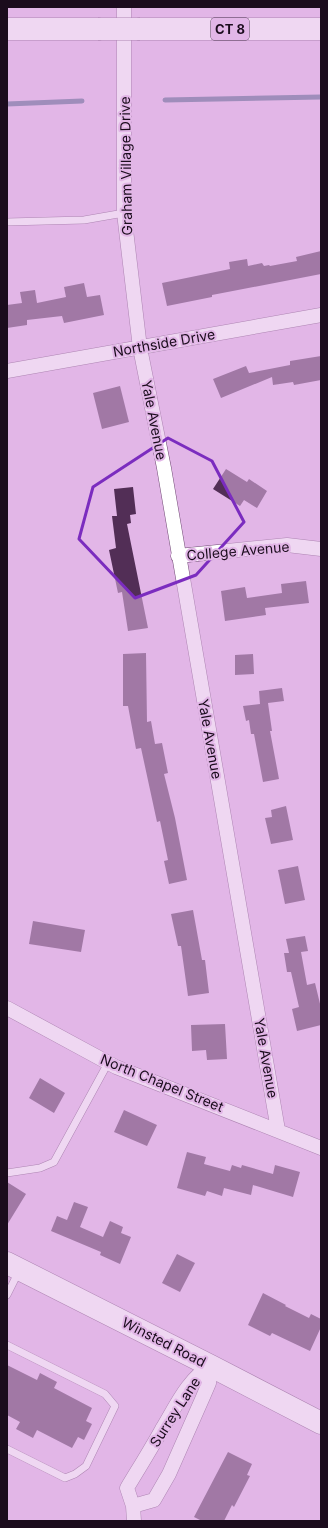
<svg xmlns="http://www.w3.org/2000/svg" width="328" height="1528" font-family="Inter,sans-serif">
	<style>
		.lines { fill: none; stroke-linecap: round; stroke-linejoin: round }
		.stream { stroke: #4e5c85; stroke-width: 5 }
		.building { fill: #522e56 }
		.service-casing { stroke: #704a74; stroke-width: 8 }
		.minor-casing { stroke: #704a74; stroke-width: 15 }
		.primary-casing { stroke: #704a74; stroke-width: 23 }
		.motorway-casing { stroke: #704a74; stroke-width: 23 }
		.service { stroke: #fff; stroke-width: 7 }
		.minor { stroke: #fff; stroke-width: 14 }
		.primary { stroke: #fff; stroke-width: 22 }
		.motorway { stroke: #fff; stroke-width: 22 }
		.motorway-bridge-casing { stroke: #704a74; stroke-width: 23; stroke-linecap: butt }
		.motorway-bridge { stroke: #fff; stroke-width: 22 }
		.marked { fill: none; stroke: #7b2cbf; stroke-width: 3; stroke-linejoin: round }
		.labels { text-anchor: middle; stroke-width: 4; stroke-linejoin: round; paint-order: stroke }
		.shield { fill: #e2b6e7; stroke: #573f5a; stroke-width: 1 }
		.shield-label { font-size: 13px; font-weight: bold; fill: #1b0c1d }
		.street-label { font-size: 14px; fill: #1b0c1d; stroke: #e2b6e7 }
	</style>
	<rect width="100%" height="100%" fill="#e2b6e7"/>
	<g class="lines">
		<path class="stream" d="M165,100L321,97
			M7,104L82,101"/>
	</g>
	<path class="building" d="M321,251V274L212,295V297L167,306L162,283L230,269L229,262L247,259L248,266L262,263L264,266L269,265L270,266L297,261L296,257Z
		M84,283L87,297L100,295L104,315L64,323L62,316L27,320V325L7,328V305L22,303L20,292L35,290L37,303L66,297L64,287Z
		M321,356V380L294,385L293,382L273,385L272,377L221,398L213,379L246,366L249,373L290,365V361Z
		M120,386L129,422L102,429L93,393Z
		M226,469L247,482L249,479L267,491L257,508L244,500L240,506L213,489Z
		M133,487L136,514L130,515L131,523L127,524L148,628L128,631L122,592L118,593L109,550L116,548L112,516H117L114,489Z
		M306,581L309,603L265,608L266,615L225,621L221,591L245,587L247,598L282,593L281,584Z
		M146,653L147,722L151,721L155,744L162,743L168,773L164,774L175,818L187,880L169,884L164,861L168,860L160,821L157,822L141,748L136,749L128,706H123V654Z
		M253,654L254,674L235,675V655Z
		M282,688L284,701L268,703L272,731H270L279,779L263,782L254,734H251L249,720L246,721L243,706L260,704L259,691Z
		M286,806L293,840L271,844L265,818L272,817L271,810Z
		M298,866L305,900L285,904L278,870Z
		M193,910L202,960H205L209,993L188,996L181,946H178L171,914Z
		M33,921L85,930L81,952L29,944Z
		M305,936L308,951L301,952L307,985L315,983L321,1008V1025L297,1031L292,1009L299,1007L291,972H287L284,953H289L286,939Z
		M225,1024L227,1059L207,1060L206,1050L192,1051L191,1025Z
		M40,1078L65,1093L54,1113L29,1098Z
		M124,1110L157,1125L147,1146L114,1132Z
		M187,1152L206,1157L204,1164L230,1171L232,1165L241,1168L242,1165L273,1174L275,1165L300,1172L293,1197L253,1185L251,1195L224,1188L222,1196L207,1191L205,1196L177,1188Z
		M7,1182L26,1194L7,1225Z
		M74,1202L88,1207L80,1227L103,1237L110,1221L123,1227L121,1233L131,1237L120,1264L100,1255L101,1252L51,1231L57,1216L67,1220Z
		M177,1254L195,1263L180,1292L162,1283Z
		M263,1293L286,1305L285,1306L309,1318L311,1314L321,1319V1327L310,1351L272,1333L270,1336L248,1325Z
		M7,1365L37,1380L40,1373L57,1382L54,1388L92,1408L86,1421L92,1424L84,1440L78,1437L72,1448L37,1430L33,1438L16,1429L20,1422L7,1415Z
		M228,1452L252,1464L247,1475L250,1476L234,1507L232,1505L224,1521H202L194,1517Z"/>
	<g class="lines">
		<defs>
			<path id="service" d="M7,222L84,220L124,213
				M7,1173L40,1168L54,1162L108,1063
				M7,1295L19,1271
				M7,1345L105,1394L115,1406L86,1466L75,1474L65,1478L7,1449"/>
			<path id="minor" d="M124,7V213L140,348L164,468L278,1130
				M7,371L321,315
				M178,556L287,545L321,549
				M7,1008L116,1067L321,1148
				M133,1506L154,1500L169,1474L203,1397L209,1383L211,1366
				M134,1521L133,1506L127,1488C139,1468 151,1449 162,1429C175,1408 188,1378 211,1366"/>
			<path id="primary" d="M7,1263L211,1366L321,1423"/>
			<path id="motorway" d="M7,29H98
				M140,29H321"/>
		</defs>
		<use href="#service" class="service-casing"/>
		<use href="#minor" class="minor-casing"/>
		<use href="#primary" class="primary-casing"/>
		<use href="#motorway" class="motorway-casing"/>
		<use href="#service" class="service"/>
		<use href="#minor" class="minor"/>
		<use href="#primary" class="primary"/>
		<use href="#motorway" class="motorway"/>
		<defs>
			<path id="motorway-bridge" d="M98,29H140"/>
		</defs>
		<use href="#motorway-bridge" class="motorway-bridge-casing"/>
		<use href="#motorway-bridge" class="motorway-bridge"/>
	</g>
	<path d="M0 0H328V1528H0ZM168,438L212,461L244,522L196,575L135,598L79,539L93,487Z" fill="#e2b6e7" fill-opacity=".55" fill-rule="evenodd"/>
	<path class="marked" d="M168,438L212,461L244,522L196,575L135,598L79,539L93,487Z"/>
	<g class="labels">
		<rect class="shield" x="211" y="18" width="38" height="22" rx="3"/>
		<g class="shield-label">
			<text x="230" y="34">CT 8</text>
		</g>
		<g class="street-label">
			<text transform="translate(126 166) rotate(-91)" y="5">Graham Village Drive</text>
			<text transform="translate(164 343) rotate(-10)" y="5">Northside Drive</text>
			<text transform="translate(154 420) rotate(79)" y="5">Yale Avenue</text>
			<text transform="translate(238 551) rotate(-5)" y="5">College Avenue</text>
			<text transform="translate(210 739) rotate(80)" y="5">Yale Avenue</text>
			<text transform="translate(266 1058) rotate(80)" y="5">Yale Avenue</text>
			<text transform="translate(162 1083) rotate(22)" y="5">North Chapel Street</text>
			<text transform="translate(164 1342) rotate(27)" y="5">Winsted Road</text>
			<text transform="translate(175 1412) rotate(-57)" y="5">Surrey Lane</text>
		</g>
	</g>
	<rect width="328" height="1528" fill="none" stroke="#1b0c1d" stroke-width="16"/>
</svg>
